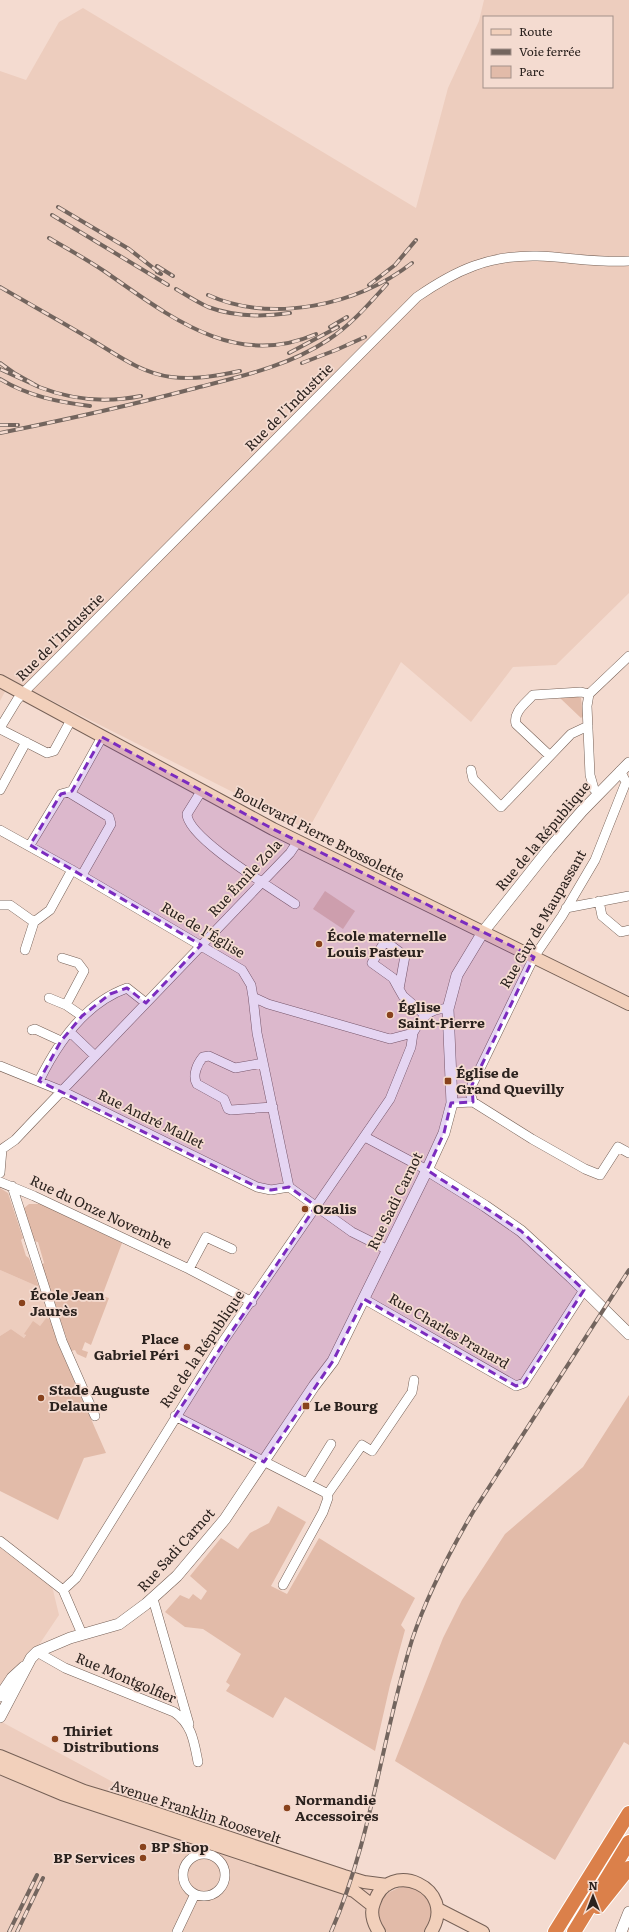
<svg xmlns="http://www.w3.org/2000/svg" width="629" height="1932" font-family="Literata,serif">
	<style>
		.built { fill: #edcdbe; fill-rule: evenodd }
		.green { fill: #e2bba9 }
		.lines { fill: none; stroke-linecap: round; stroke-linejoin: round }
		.minor-casing { stroke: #756056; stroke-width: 10 }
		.tertiary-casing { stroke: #756056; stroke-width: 12 }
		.secondary-casing { stroke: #756056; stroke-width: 14 }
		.trunk-casing { stroke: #fff; stroke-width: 16 }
		.minor { stroke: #fff; stroke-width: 9 }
		.tertiary { stroke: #fff; stroke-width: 11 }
		.secondary { stroke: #f2d0bb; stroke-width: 12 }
		.trunk { stroke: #db804a; stroke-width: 14 }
		.rail-casing { stroke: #73655e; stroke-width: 4 }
		.rail { stroke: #f4dbd0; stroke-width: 2.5; stroke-dasharray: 8; stroke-linecap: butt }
		.marked { fill: #7b2cbf; fill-opacity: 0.2; stroke: #7b2cbf; stroke-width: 3; stroke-dasharray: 8 5; stroke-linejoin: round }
		.poi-dot { fill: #88421c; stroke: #f4dbd0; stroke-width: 1.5 }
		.labels { text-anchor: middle; stroke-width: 3.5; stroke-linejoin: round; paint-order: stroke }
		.street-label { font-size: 14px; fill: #2b221e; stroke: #f4dbd0 }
		.poi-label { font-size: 14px; font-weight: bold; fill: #2b221e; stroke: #f4dbd0; text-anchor: start }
	</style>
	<rect width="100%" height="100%" fill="#f4dbd0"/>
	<path class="built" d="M484,0H629V593L556,665L513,667L471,722L401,662L308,830L11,680L0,701V71L26,80L59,22L83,8L416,208L448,88L479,21ZM484,17H612V87H484Z
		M0,1270L39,1287L51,1320L46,1318L40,1326L31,1324L24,1338L11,1329L0,1336Z
		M0,1546L52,1586L59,1615L0,1703Z
		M0,1721L172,1814L405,1896L396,1932H0Z"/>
	<path class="green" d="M575,696L581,698L583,716L581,718L560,698Z
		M325,891L355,911L343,929L313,909Z
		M0,1188L8,1193L23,1238L21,1240L26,1256L29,1258L39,1287L0,1270Z
		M29,1204H41L122,1243L102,1296L109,1298L91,1345L85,1342L82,1350L88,1352L86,1358L77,1354L75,1350L71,1351L41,1265L44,1263L38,1242L33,1241L23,1209Z
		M46,1318L51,1320L58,1344L106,1453L84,1458L58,1520L0,1491V1336L11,1329L24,1338L26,1335L24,1334L33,1321L40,1326Z
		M629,1395V1745L624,1742L555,1860L395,1761L443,1638L462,1600L505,1534L583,1467Z
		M278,1506L306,1522L271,1586L287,1594L319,1538L415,1598L401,1625L405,1630L390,1685L375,1751L285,1697L273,1718L226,1691L230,1685L226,1682L241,1654L203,1629L185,1627L165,1612L180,1595L189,1599L193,1594L201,1600L207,1591L190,1576L221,1538L238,1549L250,1533L269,1523Z
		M407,1886C420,1890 435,1899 432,1915C431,1920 427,1926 425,1930L424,1932H387C367,1912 383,1889 407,1886Z"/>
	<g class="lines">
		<defs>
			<path id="minor" d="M0,728L17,700L23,693L417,297C456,270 489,255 537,256C568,257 598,263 629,261
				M0,729L47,753L54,751L71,720
				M550,756L516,724C513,712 525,704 533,695L581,692L589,694
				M471,770L473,779L501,807L571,734L588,726
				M0,790L26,742
				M202,790L187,814C187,838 275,890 295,904
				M68,792L109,817L111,824L82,875
				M599,793L594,789L590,775L587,706L589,694L629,656
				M0,830L72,870L242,970L251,985L253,997L268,1004L390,1039L413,1033C421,1018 430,1007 448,1009
				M30,845L61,794L72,791L102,737
				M599,901L602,916L621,932L629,930
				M0,905H10L34,922
				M566,908L629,896
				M25,950L34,922L50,910L72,870
				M62,958L78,963L84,971L66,1005L82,1016
				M399,989L393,978L372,963L385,941L405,956L399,989L403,996L425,1015
				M253,997L257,1033L289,1187L352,1232L388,1250
				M49,998L66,1005
				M32,1030L35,1029L61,1041
				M70,1032L95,1056
				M263,1063L235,1068L209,1056L203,1057C197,1064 192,1076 197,1084L224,1099L228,1109L231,1110L273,1107
				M0,1066L62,1091L257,1187L271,1190L289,1187
				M39,1081C58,1042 85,1003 127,988L146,1003
				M473,1102L470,1093L472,1085L534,957L562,916L595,860L626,782L620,771
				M452,1103L473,1102L532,1139L585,1169L600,1175L618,1147L629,1153
				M365,1137L427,1170
				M0,1173L2,1149L15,1140L33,1121L290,853L298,841
				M0,1182L34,1196L189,1269L252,1302
				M12,1186L62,1341L95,1416
				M189,1269L206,1237L232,1249
				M364,1299L516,1386L524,1383L584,1290
				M175,1416L326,1493L328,1498L323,1512L283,1585
				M307,1483L331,1444
				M327,1495L362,1445L372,1451L412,1392L414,1380
				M0,1541L63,1590L82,1634
				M63,1590L76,1578L224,1340L390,1099L411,1047L413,1033
				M153,1599L189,1724
				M37,1652L65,1668L174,1712C192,1724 194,1742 198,1762
				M183 1875a21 21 0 1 1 42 0a21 21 0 1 1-42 0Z
				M177,1932L195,1894"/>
			<path id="tertiary" d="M427,1170L485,1206L521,1231L571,1277L629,1334
				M0,1696L12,1678L24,1667
				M0,1717L31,1658L37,1652L70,1638L119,1624L146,1604L177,1576L225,1519L314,1386L333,1361L427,1170L444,1133L452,1103L448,1009L457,975L483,932L549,849L582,811L629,763
				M621,1932L629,1912"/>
			<path id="secondary" d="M0,681L273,829L629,1004
				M0,1756L84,1791L137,1807L344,1876L364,1882L387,1885
				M0,1768L62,1794L354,1891L373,1906
				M438,1909L483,1932
				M379,1932C373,1923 370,1913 374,1903C388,1857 459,1888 431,1932"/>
			<path id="trunk" d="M598,1907L629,1868
				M555,1932L629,1813
				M574,1932L629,1842"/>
		</defs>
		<use href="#minor" class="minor-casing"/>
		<use href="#tertiary" class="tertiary-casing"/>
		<use href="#secondary" class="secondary-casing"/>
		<use href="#trunk" class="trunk-casing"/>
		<use href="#minor" class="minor"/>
		<use href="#tertiary" class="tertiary"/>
		<use href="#secondary" class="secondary"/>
		<use href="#trunk" class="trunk"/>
		<defs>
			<path id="rail" d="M58,207L129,249L161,274L157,272
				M52,215L168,285
				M49,238C68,249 86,259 104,271C168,315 234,370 316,334
				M157,266L173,276
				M369,285L395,265L416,240
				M0,287C31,305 62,322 92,340C117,355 141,373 171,377C194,380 217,376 240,371
				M176,289C186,295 197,302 208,307C235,317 263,317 290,313
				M208,295C272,324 358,305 412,263
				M330,327L347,317
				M289,353L338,327
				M0,363L14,373L39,387L0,369
				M302,363L336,350L365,337
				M0,379C28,396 58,402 90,406
				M39,387C72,400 106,403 141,396
				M0,425H18
				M0,433C64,420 128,406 192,389C238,377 287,367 328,340C351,325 369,304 387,284
				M9,1932L37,1875
				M17,1932L43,1878
				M331,1932C372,1839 382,1736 412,1640C427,1595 449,1553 473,1512L629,1270"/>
		</defs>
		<use href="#rail" class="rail-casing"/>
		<use href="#rail" class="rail"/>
	</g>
	<path class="marked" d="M102,737L273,829L534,957L472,1085L473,1102L451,1103L444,1133L427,1170L521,1231L584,1290L524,1383L516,1386L364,1299L333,1361L264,1462L175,1416L316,1206L289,1187L271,1190L257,1187L39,1081L61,1041L82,1016L110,994L127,988L146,1003L201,945L30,845L61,794L72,791Z"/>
	<g class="poi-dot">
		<circle cx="319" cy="944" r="4"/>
		<circle cx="390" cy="1015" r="4"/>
		<rect x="444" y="1077" width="8" height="8" rx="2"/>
		<circle cx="305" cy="1209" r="4"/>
		<circle cx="22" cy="1303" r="4"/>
		<circle cx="187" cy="1347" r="4"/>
		<circle cx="41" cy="1398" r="4"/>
		<rect x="302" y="1402" width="8" height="8" rx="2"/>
		<circle cx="55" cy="1739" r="4"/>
		<circle cx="287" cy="1808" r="4"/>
		<circle cx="143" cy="1847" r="4"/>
		<circle cx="143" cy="1858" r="4"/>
	</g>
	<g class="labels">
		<g class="street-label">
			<text transform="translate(289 407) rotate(-45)" y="5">Rue de l'Industrie</text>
			<text transform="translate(60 637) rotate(-45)" y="5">Rue de l'Industrie</text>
			<text transform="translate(319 834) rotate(27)" y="5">Boulevard Pierre Brossolette</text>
			<text transform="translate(543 836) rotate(-50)" y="5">Rue de la République</text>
			<text transform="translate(245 878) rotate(-47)" y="5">Rue Émile Zola</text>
			<text transform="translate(543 919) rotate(-60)" y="5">Rue Guy de Maupassant</text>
			<text transform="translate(203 930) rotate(31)" y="5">Rue de l'Église</text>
			<text transform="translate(151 1119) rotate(26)" y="5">Rue André Mallet</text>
			<text transform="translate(395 1201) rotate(-64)" y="5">Rue Sadi Carnot</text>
			<text transform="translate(101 1212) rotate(25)" y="5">Rue du Onze Novembre</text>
			<text transform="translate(449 1331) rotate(30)" y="5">Rue Charles Pranard</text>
			<text transform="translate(202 1349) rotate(-56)" y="5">Rue de la République</text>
			<text transform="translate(176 1550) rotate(-48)" y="5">Rue Sadi Carnot</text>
			<text transform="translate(126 1678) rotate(23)" y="5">Rue Montgolfier</text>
			<text transform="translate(196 1812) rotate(18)" y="5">Avenue Franklin Roosevelt</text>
		</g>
		<g class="poi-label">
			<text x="327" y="941">École maternelle<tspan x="327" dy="16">Louis Pasteur</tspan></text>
			<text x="398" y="1012">Église<tspan x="398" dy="16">Saint-Pierre</tspan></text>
			<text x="456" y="1078">Église de<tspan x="456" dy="16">Grand Quevilly</tspan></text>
			<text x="313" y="1214">Ozalis</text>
			<text x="30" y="1300">École Jean<tspan x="30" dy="16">Jaurès</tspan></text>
			<text x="179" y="1344" text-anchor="end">Place<tspan x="179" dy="16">Gabriel Péri</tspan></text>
			<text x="49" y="1395">Stade Auguste<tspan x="49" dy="16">Delaune</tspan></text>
			<text x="314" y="1411">Le Bourg</text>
			<text x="63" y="1736">Thiriet<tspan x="63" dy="16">Distributions</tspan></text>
			<text x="295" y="1805">Normandie<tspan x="295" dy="16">Accessoires</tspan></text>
			<text x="151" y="1852">BP Shop</text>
			<text x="135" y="1863" text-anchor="end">BP Services</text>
		</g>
	</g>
	<rect x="483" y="16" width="130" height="72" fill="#f4dbd0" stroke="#a49189"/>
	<rect x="491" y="29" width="20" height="6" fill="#f2d0bb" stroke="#a49189"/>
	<text x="519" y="36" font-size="12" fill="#2b221e">Route</text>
	<rect x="491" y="49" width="20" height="6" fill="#73655e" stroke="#a49189"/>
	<text x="519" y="56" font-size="12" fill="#2b221e">Voie ferrée</text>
	<rect x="491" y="66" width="20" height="12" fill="#e2bba9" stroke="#a49189"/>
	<text x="519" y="76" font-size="12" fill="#2b221e">Parc</text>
	<g transform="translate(593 1896)" stroke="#f4dbd0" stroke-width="3" paint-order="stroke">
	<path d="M0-3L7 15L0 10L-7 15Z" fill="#2b221e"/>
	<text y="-6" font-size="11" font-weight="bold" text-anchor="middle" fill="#2b221e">N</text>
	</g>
</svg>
